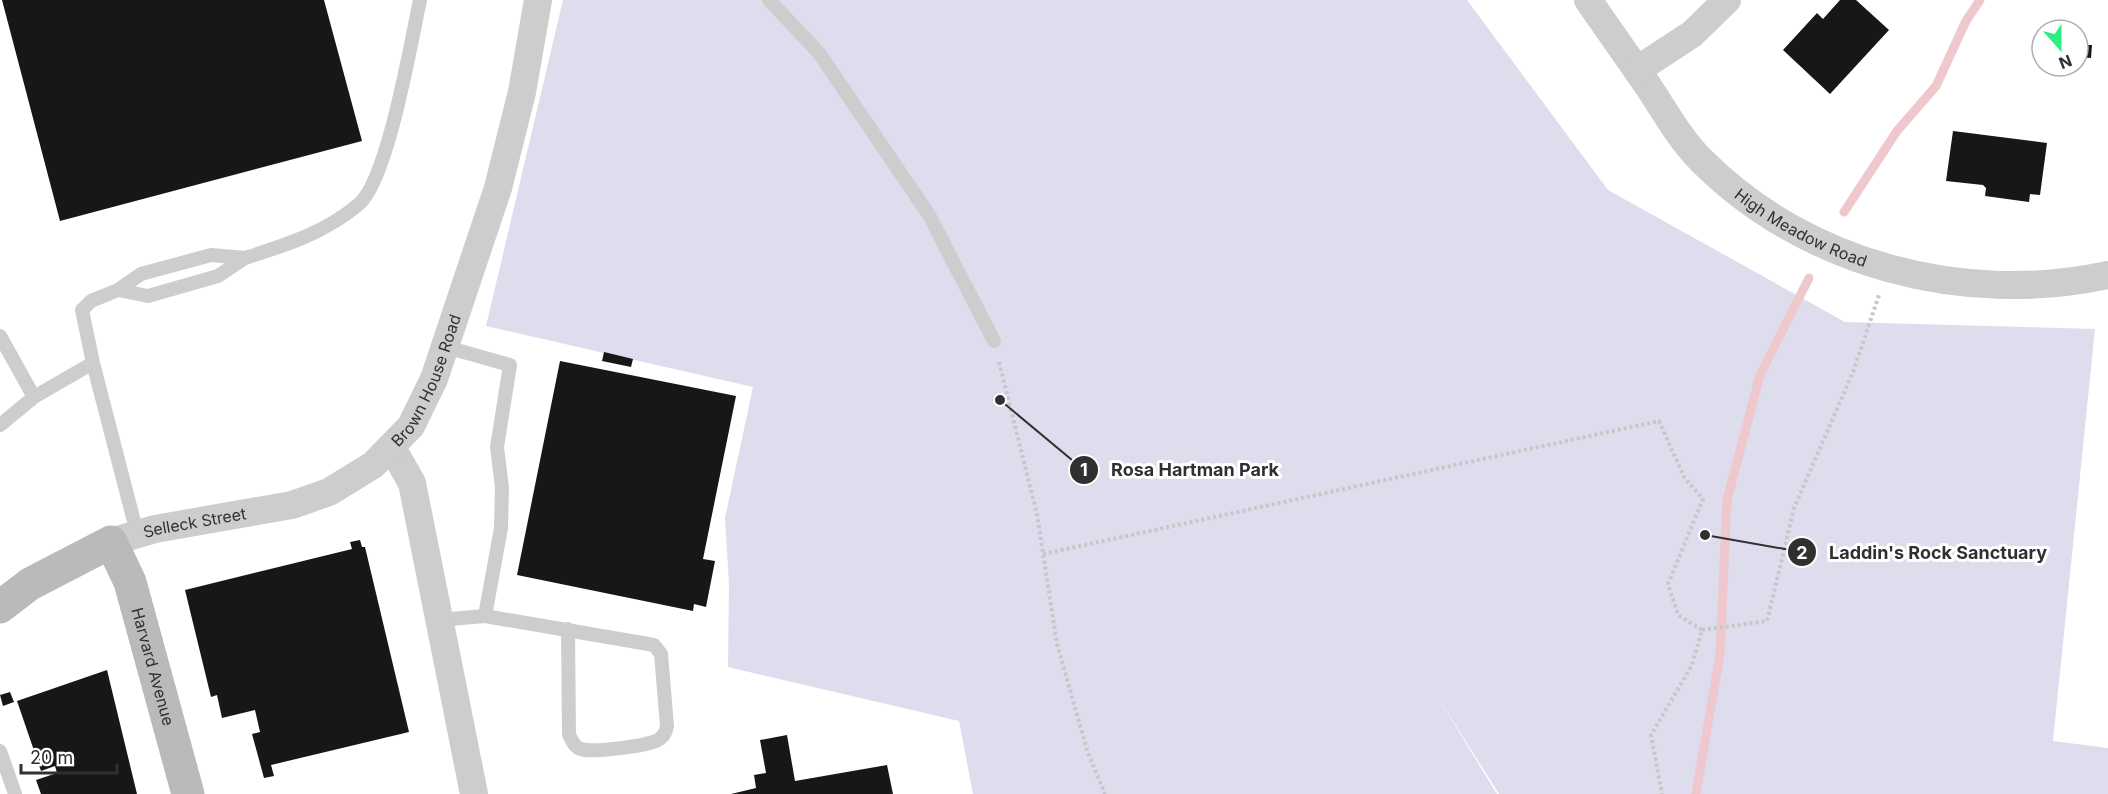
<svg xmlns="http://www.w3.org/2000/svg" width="2108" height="794" font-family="Inter,sans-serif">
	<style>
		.green { fill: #dde }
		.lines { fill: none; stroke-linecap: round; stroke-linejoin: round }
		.stream { stroke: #eec8cc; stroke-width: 9 }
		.building { fill: #171717 }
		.path { stroke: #c7c7c7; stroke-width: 4; stroke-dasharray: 3 3; stroke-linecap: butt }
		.lane { stroke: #cdcdcd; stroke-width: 14 }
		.street { stroke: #cdcdcd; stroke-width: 28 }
		.secondary { stroke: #bababa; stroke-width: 33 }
		.labels { text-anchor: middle; stroke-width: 6; stroke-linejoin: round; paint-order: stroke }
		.street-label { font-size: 16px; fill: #303030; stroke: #fff }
		.leader { fill: none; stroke: #303030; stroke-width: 2 }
		.callout-dot { fill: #303030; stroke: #fff; stroke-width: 2 }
		.mark-label { font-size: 18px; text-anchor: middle; font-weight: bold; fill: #fff }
		.callout-label { font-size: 18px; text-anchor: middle; font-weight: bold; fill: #303030; stroke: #fff; stroke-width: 6; stroke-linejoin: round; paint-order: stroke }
	</style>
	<rect width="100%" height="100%" fill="#fff"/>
	<path class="green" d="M563,0H1467L1608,190L1845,322L2095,329L2053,741L2108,748V794H1499L1434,691L1497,794H973L959,721L728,667L729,584L725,518L753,387L486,326Z"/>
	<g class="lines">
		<path class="stream" d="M1844,212L1897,131L1936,86L1966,21L1980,0
			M1696,794L1720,654L1727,500L1760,375L1809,278"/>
	</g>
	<path class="building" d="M2,0H324L362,141L60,221Z
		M1840,0H1856L1889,30L1830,94L1783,50L1817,13L1823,19Z
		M2078,45H2092L2091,58L2078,57Z
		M1953,131L2047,143L2040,195L2030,194L2029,202L1985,196L1986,188L1983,185L1946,181Z
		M604,352L633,359L631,367L602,361Z
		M560,361L736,396L703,559L715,561L706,607L694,604L693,611L517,575Z
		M360,540L362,547H365L409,732L271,765L274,776L264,778L252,734L260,732L255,710L222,718L217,695L211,697L185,590L352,549L350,542Z
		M107,670L137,794H41L36,780L57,773L55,766L41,771L17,701Z
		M10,692L14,702L3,706L0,695Z
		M787,735L795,781L887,765L893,794H731L756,788L754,775L766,773L760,740Z"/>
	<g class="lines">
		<path class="path" d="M999,362L1037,514L1057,644L1088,753L1105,794
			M1043,554L1659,421L1684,477L1703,499L1668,584L1678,615L1702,630L1692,665L1651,735L1662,794
			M1702,630L1767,621L1794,508L1853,372L1879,295"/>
		<path class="lane" d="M769,0L819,53L929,215L994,341
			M245,258C286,245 325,233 359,204C388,179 411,42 420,0
			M118,290L148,296L218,276L245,258L211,255L141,274L118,290L91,301L82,310L93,363L137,533
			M0,336L34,397
			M446,347L510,365L497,447L502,488L501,528L485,616
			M0,425L34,397L93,363
			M438,620L485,616L654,645L661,654L667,726C666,733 663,738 656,741C643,746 594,753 581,749C574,747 572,740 569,735L568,629
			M0,751L15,794"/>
		<g class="street">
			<path id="s1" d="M1588,0C1608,29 1628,57 1648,86C1664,110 1680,139 1701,160C1805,265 1965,306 2108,275"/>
			<path d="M1637,70L1692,34L1727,0"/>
			<path d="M392,448L412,483L474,794"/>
			<path id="s2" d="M111,542L155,529L292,505L329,492L373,465L411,426L434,379L498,188L522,92L538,0"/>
		</g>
		<path class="secondary" id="s3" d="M0,607L30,584L111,542L130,582L188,794"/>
	</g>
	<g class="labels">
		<g class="street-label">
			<text dy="6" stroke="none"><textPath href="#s1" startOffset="318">High Meadow Road</textPath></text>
			<text dy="6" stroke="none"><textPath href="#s2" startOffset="378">Brown House Road</textPath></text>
			<text dy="6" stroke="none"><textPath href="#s2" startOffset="86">Selleck Street</textPath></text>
			<text dy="6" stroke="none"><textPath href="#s3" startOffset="261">Harvard Avenue</textPath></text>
		</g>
	</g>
	<path class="leader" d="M1000 400L1084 470M1705 535L1802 552"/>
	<g class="callout-dot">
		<circle cx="1000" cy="400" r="6"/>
		<circle cx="1705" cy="535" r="6"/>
		<circle cx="1084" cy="470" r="15"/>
		<circle cx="1802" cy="552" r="15"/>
	</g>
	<g class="mark-label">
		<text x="1084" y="476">1</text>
		<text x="1802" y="559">2</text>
	</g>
	<g class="callout-label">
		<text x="1195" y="476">Rosa Hartman Park</text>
		<text x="1938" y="559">Laddin's Rock Sanctuary</text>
	</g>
	<g transform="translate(2060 48) rotate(159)"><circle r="28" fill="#ffffff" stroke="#acacac" stroke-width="1.5"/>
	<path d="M0-4.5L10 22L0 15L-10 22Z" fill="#2aef81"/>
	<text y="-9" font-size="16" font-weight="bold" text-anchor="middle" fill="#303030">N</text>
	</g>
	<path d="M21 764v9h96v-9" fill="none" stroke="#303030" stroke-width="3"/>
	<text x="30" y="764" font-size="18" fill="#303030" stroke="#ffffff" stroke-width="4.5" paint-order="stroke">20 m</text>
</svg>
